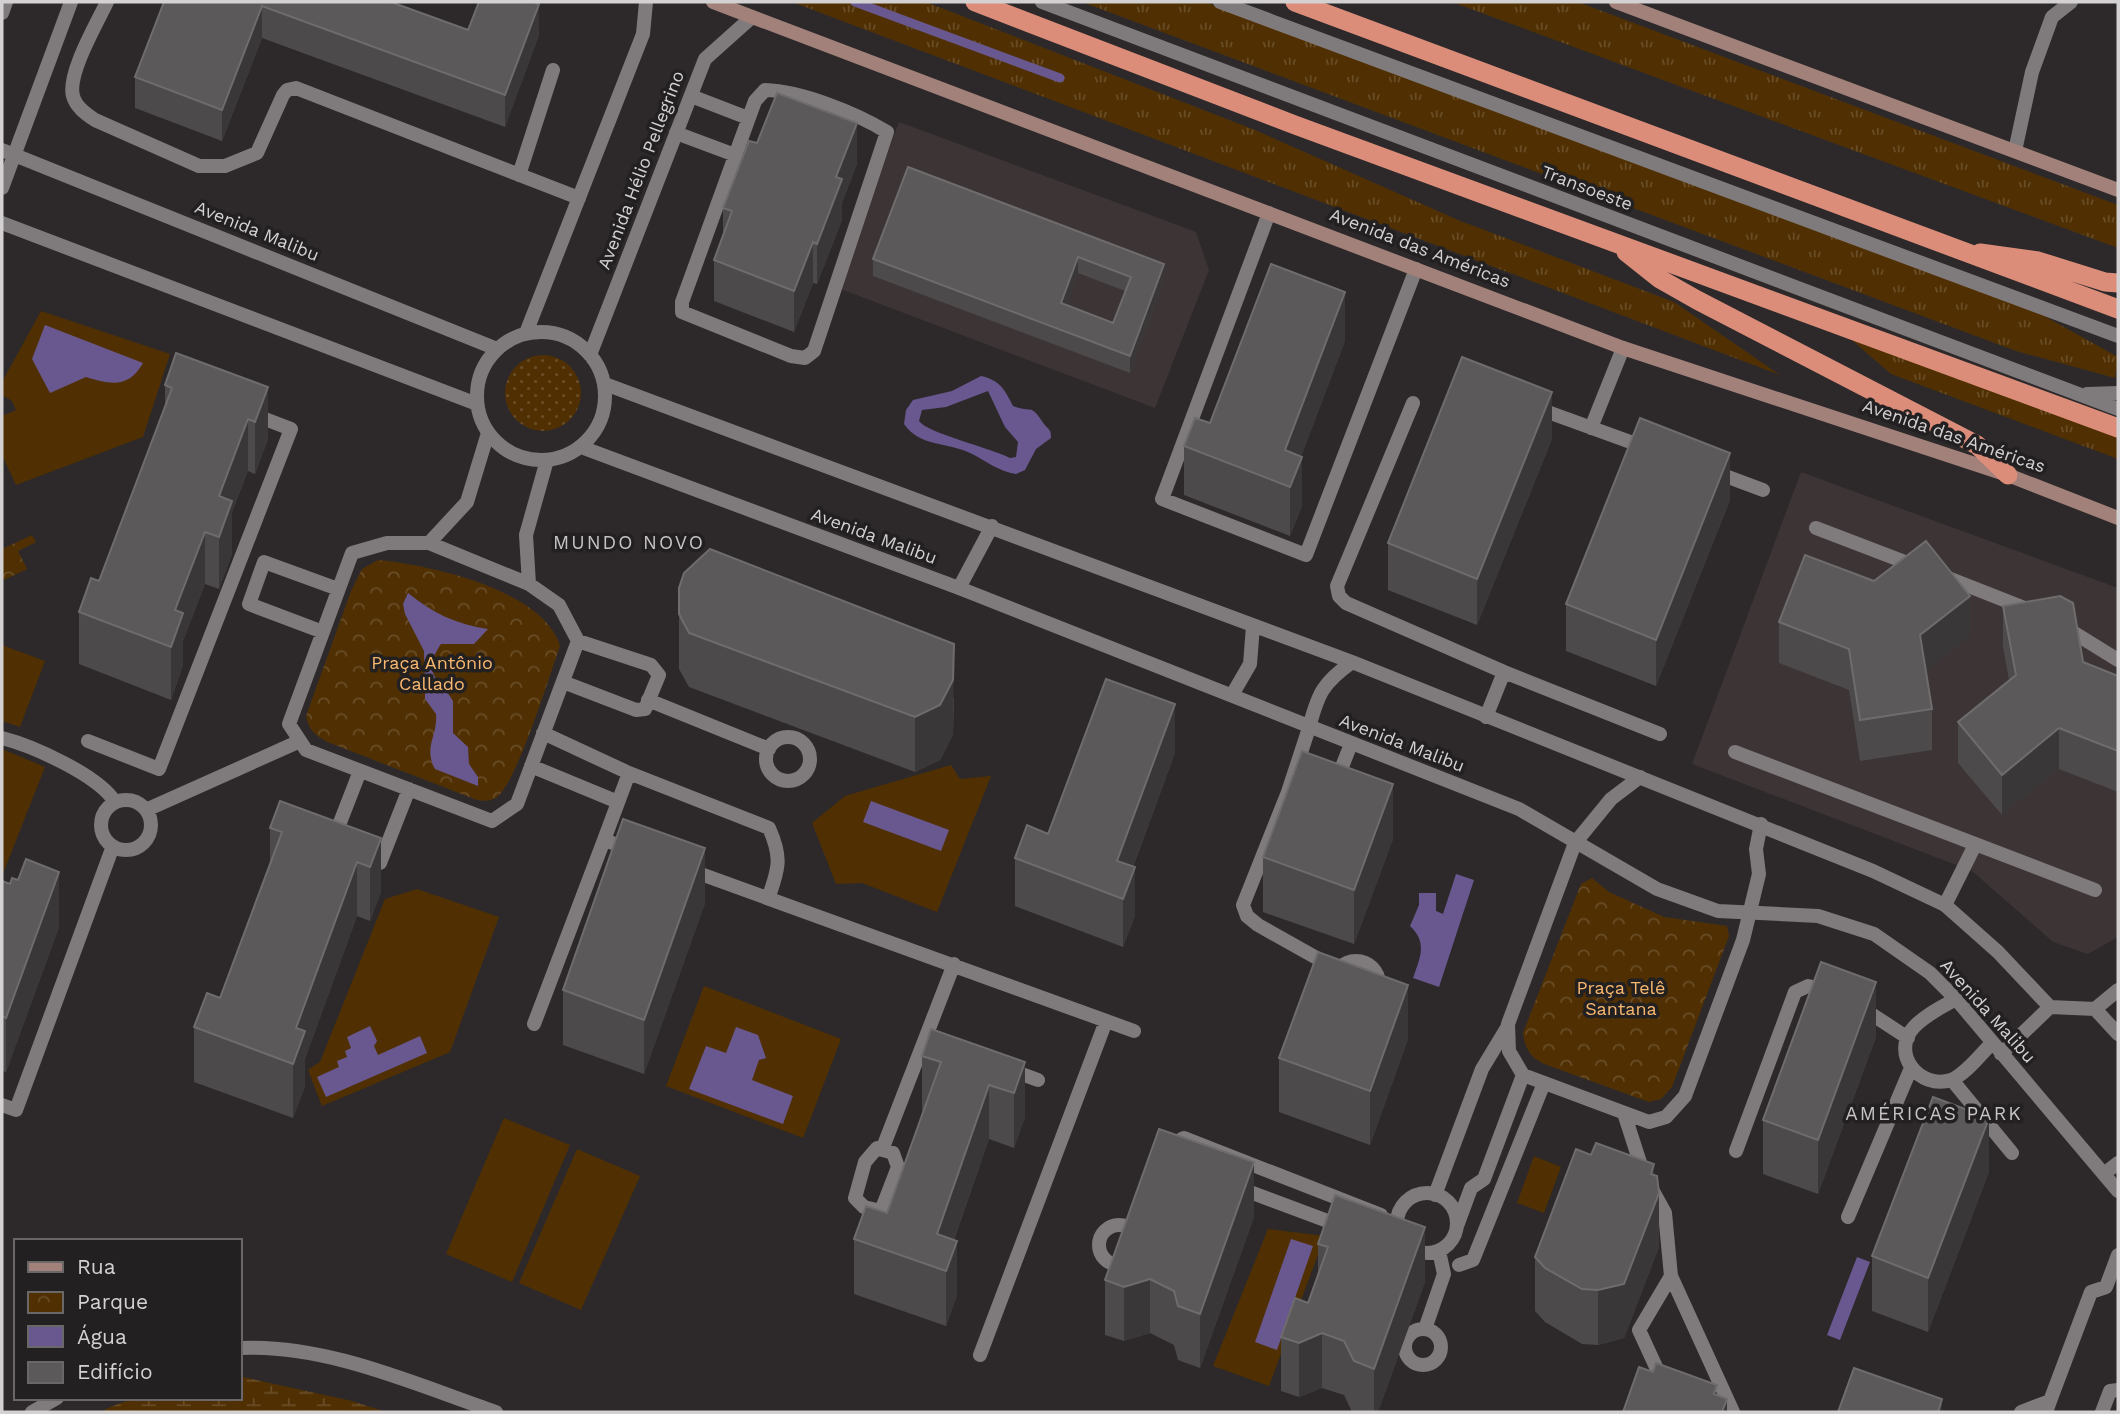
<svg xmlns="http://www.w3.org/2000/svg" width="2120" height="1414" font-family="'Work Sans',sans-serif">
	<style>
		.built { fill: #3d3436 }
		.grass { fill: url(#grass-tufts) }
		.wetland { fill: url(#wetland-marsh) }
		.park { fill: url(#park-crowns) }
		.garden { fill: url(#garden-dots) }
		.pitch { fill: #503003 }
		.water { fill: #68588f; fill-rule: evenodd }
		.lines { fill: none; stroke-linecap: round; stroke-linejoin: round }
		.stream { stroke: #68588f; stroke-width: 9 }
		.service { stroke: #7f7a7b; stroke-width: 14 }
		.minor { stroke: #7f7a7b; stroke-width: 14 }
		.secondary { stroke: #a2817a; stroke-width: 14 }
		.trunk { stroke: #db8d7a; stroke-width: 19 }
		.wall { fill: #4d4a4c; fill-rule: evenodd }
		.shaded-wall { fill: #3a3738 }
		.building { fill: #5c595a; stroke: #6e6c6d; stroke-width: 2; fill-rule: evenodd }
		.labels { text-anchor: middle; stroke-width: 7; stroke-linejoin: round; paint-order: stroke }
		.street-label { font-size: 18px; fill: #d4d1d2; stroke: #232021 }
		.park-label { font-size: 18px; fill: #f9b870; stroke: #232021 }
		.neighbourhood-label { font-size: 19px; letter-spacing: 2px; fill: #c8c3c4; stroke: #232021 }
	</style>
	<defs>
		<pattern id="grass-tufts" width="24" height="20" patternUnits="userSpaceOnUse" patternTransform="scale(1.75)"><rect width="24" height="20" fill="#503003"/><path d="M3 7l-1-3M5 7V3M7 7l1-3M15 17l-1-3M17 17v-4M19 17l1-3" fill="none" stroke="#684d27"/></pattern>
		<pattern id="wetland-marsh" width="20" height="14" patternUnits="userSpaceOnUse" patternTransform="scale(1.75)"><rect width="20" height="14" fill="#503003"/><path d="M1 5h8M5 5V1M11 12h8M15 12V8" fill="none" stroke="#684d27"/></pattern>
		<pattern id="park-crowns" width="20" height="18" patternUnits="userSpaceOnUse" patternTransform="scale(1.75)"><rect width="20" height="18" fill="#503003"/><path d="M2 6a3 3 0 1 1 6 0M12 15a3 3 0 1 1 6 0" fill="none" stroke="#684d27"/></pattern>
		<pattern id="garden-dots" width="8" height="8" patternUnits="userSpaceOnUse" patternTransform="scale(1.75)"><rect width="8" height="8" fill="#503003"/><path d="M2 2h.1M6 6h.1" fill="none" stroke="#684d27" stroke-width="1.8" stroke-linecap="round"/></pattern>
	</defs>
	<rect width="100%" height="100%" fill="#2d292a"/>
	<path class="built" d="M899,122L1196,232L1209,270L1155,408L838,288Z
		M1801,472L2118,588V937L2088,954L2053,942L1972,871L1692,764Z"/>
	<path class="grass" d="M792,2H926L1255,130L1458,220L1674,302L1780,375Z
		M1082,2H1205L2028,307L2118,357L2115,378L2016,351Z
		M1452,2H1578L2118,205V248Z
		M1830,321L2118,430V459L1891,374Z"/>
	<path class="wetland" d="M243,1377L352,1401L386,1412H101C140,1388 196,1398 240,1398V1378Z"/>
	<path class="park" d="M32,535L36,542L18,551L27,569L2,581V549Z
		M378,560C430,565 544,590 560,646C550,674 517,782 497,797C490,802 484,801 477,800L330,743C316,736 309,731 306,716L351,591L362,569Z
		M1592,878L1609,892L1664,917L1727,926L1729,936L1672,1087L1661,1099L1649,1102L1544,1064C1530,1057 1525,1049 1523,1033L1581,884Z"/>
	<path class="garden" d="M505 393a38 38 0 1 1 76 0a38 38 0 1 1-76 0Z"/>
	<path class="pitch" d="M41,311L170,354L143,437L16,485L2,455V416L16,410L12,401L2,395V382Z
		M2,645L45,661L20,727L2,721Z
		M2,749L45,767L2,876Z
		M951,765L960,779L991,776L937,912L862,883L836,884L812,823L845,796Z
		M417,889L499,917L450,1052L322,1106L308,1070L320,1062L385,899Z
		M704,986L841,1039L803,1138L666,1086Z
		M504,1118L570,1145L512,1282L446,1254Z
		M577,1149L640,1176L581,1310L519,1283Z
		M1534,1156L1561,1167L1544,1213L1517,1203Z
		M1268,1229L1325,1236L1269,1386L1213,1366Z"/>
	<path class="water" d="M45,325L143,363C129,388 111,385 86,377L50,393L32,359Z
		M981,376C1000,380 1005,390 1013,406C1034,414 1029,402 1044,424C1049,430 1051,429 1051,438L1036,449L1025,470L1016,474C999,472 985,460 970,453C947,442 920,447 904,424L906,410L913,400L952,391ZM988,391L1005,427L1018,442L1016,457L1010,458C991,448 927,433 919,421L922,410L946,407Z
		M408,593C431,612 457,625 488,629L474,644H441C420,676 440,677 453,701V733L468,747L469,764L478,777V786L435,769C423,747 438,736 436,714L425,699L424,651L405,614L403,604Z
		M871,801L949,830L941,851L863,822Z
		M1456,874L1474,880L1439,987L1413,978C1420,957 1428,943 1410,926L1419,905V893H1436V911L1443,914Z
		M370,1026L377,1041L374,1046L378,1055L420,1036L427,1053L326,1097L317,1077L339,1067L337,1061L347,1057L345,1051L351,1048L347,1037Z
		M736,1027L758,1035L766,1058L759,1060L752,1080L793,1096L783,1124L689,1089L706,1046L726,1053Z
		M1291,1239L1313,1246L1277,1350L1255,1342Z
		M1857,1257L1870,1262L1840,1340L1827,1335Z"/>
	<g class="lines">
		<path class="stream" d="M855,2L1060,78"/>
		<path class="service" d="M107,2C97,23 67,74 73,96C76,107 86,114 95,120L199,166H225L257,153L283,95L287,90L296,88L579,198
			M1042,2L2118,409
			M1220,2L2118,336
			M765,90C801,91 856,113 887,132L814,351L805,358L791,356L682,312V302L755,101Z
			M691,96L748,118
			M676,133L735,155
			M519,175L553,70
			M1269,213L1162,499L1306,555L1416,269
			M2087,394L2118,393
			M1413,403L1337,586L1339,596L1346,603L1504,672L1660,734
			M1534,407L1647,448
			M1591,428L1623,348
			M1712,471L1763,490
			M1816,528L1918,567
			M387,543H429L529,584L559,605L578,641L517,804L492,821L306,750L289,724L352,553Z
			M429,543L467,502L488,433
			M1943,576L2032,611
			M529,584L526,535L547,460
			M2063,626L2118,660
			M323,632L249,604L264,562L338,589
			M563,682L636,710L645,709L659,675L651,665L578,641
			M648,700L769,749
			M1486,717L1504,672
			M1309,728L1288,792L1243,905L1247,916L1258,925L1331,966
			M543,733L629,773L769,828C782,857 779,868 769,896
			M766 759a22 22 0 1 1 44 0a22 22 0 1 1-44 0Z
			M2,738C33,746 98,775 115,802
			M88,741L159,769L291,429L252,414
			M1735,752L2095,890
			M531,766L618,802
			M629,773L604,840L632,850
			M1640,777L1611,799L1575,843L1508,1024L1509,1051L1523,1075L1649,1122L1666,1117L1685,1096L1743,940L1759,874L1756,849L1761,824
			M1336,782L1351,744
			M101 825a25 25 0 1 1 50 0a25 25 0 1 1-50 0Z
			M146,810L300,741
			M334,838L360,771
			M365,856L380,863L409,789
			M687,869L1134,1031
			M1945,905L1975,845
			M1333 984a23 23 0 1 1 46 0a23 23 0 1 1-46 0Z
			M1956,999C1942,1007 1925,1015 1914,1027C1890,1053 1919,1090 1951,1080C1965,1075 1981,1054 1992,1043
			M1859,1006L1908,1038
			M534,1024L604,840
			M1008,1069L1038,1080
			M1952,1080L2012,1153
			M2,1105L16,1110L113,846
			M1624,1113L1644,1175L1665,1213L1671,1276L1733,1412
			M1184,1138L1381,1215L1386,1229L1373,1238L1172,1163L1169,1146Z
			M877,1148L893,1153L898,1167L881,1211L864,1207L855,1198L865,1162Z
			M882,1150L954,964
			M1736,1151L1795,992L1808,986L1829,991
			M1397 1223a30 30 0 1 1 60 0a30 30 0 1 1-60 0Z
			M1435,1195L1482,1069L1508,1026
			M1848,1217L1911,1068
			M1099 1245a20 20 0 1 1 40 0a20 20 0 1 1-40 0Z
			M1457,1226L1471,1188L1484,1179L1523,1075
			M1459,1265L1473,1260L1544,1083
			M1405 1347a18 18 0 1 1 36 0a18 18 0 1 1-36 0Z
			M1425,1329L1444,1274L1439,1251
			M980,1355L1106,1021
			M1662,1380L1639,1330L1671,1276
			M2050,1401L2091,1292L2106,1287L2118,1255
			M2021,1412L2050,1401L2046,1412
			M2102,1412L2110,1391L2118,1390"/>
		<path class="minor" d="M2,13L6,2
			M2,150L497,349
			M2015,151L2032,72L2052,17L2071,2
			M2,188L71,2
			M2,223L477,404
			M477 396a64 64 0 1 1 128 0a64 64 0 1 1-128 0Z
			M526,333L643,34L646,2
			M590,355L705,59L752,17
			M605,384L1352,662L1873,871L1945,905L1998,952L2050,1007L2095,1009L2118,1034
			M581,447L959,588L1519,809L1657,889L1718,911L1818,916L1874,934L1930,973L1956,999L2118,1191
			M959,588L992,526
			M1232,695L1250,664L1253,626
			M1309,728C1318,693 1323,683 1352,662
			M2095,1009L2118,990
			M2001,1054L2050,1007
			M2105,1173L2118,1163
			M240,1348C327,1344 414,1384 496,1412
			M32,1412L57,1398"/>
		<path class="secondary" d="M713,2L1623,348L2008,475L2118,518
			M1616,2L2118,190"/>
		<path class="trunk" d="M975,2L1295,125L2118,428
			M1295,2L2118,309
			M1626,252L1660,279L1697,300L1977,445L2008,475
			M1980,253L2038,261L2105,282L2118,283"/>
	</g>
	<path class="wall" d="M164,2H391L468,30L539,35L505,127L262,38L222,141L135,108V77Z
		M757,143L857,164L842,203V220L817,284L813,283L794,332L714,301V260L723,234V208Z
		M908,167L1164,280L1130,373L873,276V259ZM1078,273L1125,291L1113,323L1066,305Z
		M1345,341L1301,456L1302,506L1290,536L1184,495V446L1210,423Z
		M165,385L268,387V439L255,474L248,471L232,512V554L219,589L205,584L183,641V665L171,700L79,664V612L99,581L165,408Z
		M1552,439L1477,625L1388,590V543Z
		M1730,500L1656,686L1566,651V604Z
		M679,588L954,698L953,735L940,760L915,772L689,687L679,669Z
		M2003,606L2083,662L2118,676V792L2059,769L2002,815L1958,763V722L2009,680L2003,647Z
		M1779,622L1970,636L1926,671L1932,709V750L1860,761L1849,690L1779,663Z
		M1175,753L1133,867L1135,916L1123,947L1015,906V858L1048,834Z
		M270,828L381,838V892L370,921L357,916L305,1059V1086L293,1118L194,1082V1027L220,998L270,865Z
		M1393,839L1354,944L1263,912V857Z
		M2,881L59,927L6,1072L2,1071Z
		M705,903L644,1074L563,1045V990Z
		M1876,1037L1818,1194L1763,1174V1120Z
		M1408,1039L1370,1145L1279,1112V1058Z
		M922,1056L1025,1062V1117L1014,1148L989,1139L954,1240L957,1295L946,1326L854,1294V1239L887,1213L924,1111L922,1110Z
		M1591,1155L1654,1175L1659,1247L1624,1338L1598,1345L1582,1344L1545,1322L1535,1311V1257Z
		M1989,1172L1928,1332L1872,1311V1256Z
		M1254,1217L1200,1368L1178,1360L1174,1345L1150,1333L1124,1341L1105,1335V1280Z
		M1318,1244L1425,1282L1378,1412H1352L1344,1395L1322,1388L1299,1397L1281,1391V1337L1308,1303L1318,1277Z"/>
	<path class="shaded-wall" d="M539,4V35L505,127V95Z
		M262,6V38L222,141V110Z
		M857,123V164L842,203V220L817,284V244L836,177Z
		M813,242V283L794,332V291Z
		M1078,257V273L1061,320V303Z
		M1164,264V280L1130,373V356Z
		M1345,292V341L1290,487L1285,450Z
		M268,387V439L255,474V422Z
		M1552,392V439L1477,625V579Z
		M248,419V471L232,512V554L219,589V496Z
		M1730,453V500L1656,686V640Z
		M1302,457V506L1290,536V487Z
		M205,532V584L183,641V665L171,700V647L175,610Z
		M1970,596V636L1920,676V635Z
		M954,644L953,735L940,760L915,772V717Z
		M1175,704V753L1121,898L1117,861Z
		M2059,728V769L2002,815V775Z
		M1393,784V839L1354,944V890Z
		M381,838V892L370,921V867Z
		M705,848V903L644,1074V1020Z
		M357,862V916L305,1059V1086L293,1118V1064L296,1028Z
		M1135,867V916L1123,947V899Z
		M59,872V927L6,1072V1018Z
		M1876,982V1037L1818,1194V1140Z
		M1408,985V1039L1370,1145V1091Z
		M1025,1062V1117L1014,1148V1093Z
		M989,1085V1139L943,1270L937,1234Z
		M1989,1118V1172L1928,1332V1278Z
		M1254,1162V1217L1200,1368V1314Z
		M1654,1164V1204L1659,1193V1247L1624,1338L1598,1345V1290Z
		M1425,1227V1282L1378,1412H1374V1369Z
		M957,1241V1295L946,1326V1271Z
		M1150,1279V1333L1124,1341V1287Z
		M1322,1333V1388L1299,1397V1343Z
		M1727,1399V1412H1722Z
		M1942,1399V1412H1938Z"/>
	<path class="building" d="M164,2H391L468,30L479,2H533L539,4L505,95L262,6L222,110L135,77Z
		M777,93L857,123L836,177L842,179L817,244L813,242L794,291L714,260L732,211L723,208L749,141L757,143Z
		M908,167L1164,264L1130,356L873,259ZM1078,257L1131,277L1113,323L1061,303Z
		M1271,264L1345,292L1285,450L1302,457L1290,487L1184,446L1195,418L1210,423Z
		M176,353L268,387L255,422L248,419L219,496L232,501L219,537L205,532L175,610L183,613L171,647L79,612L91,578L99,581L141,470L172,388L165,385Z
		M1462,357L1552,392L1477,579L1388,543Z
		M1640,418L1730,453L1656,640L1566,604Z
		M1926,541L1970,596L1920,635L1932,709L1860,720L1849,649L1779,622L1805,555L1874,581Z
		M710,549L954,644L953,680L940,705L915,717L689,633L679,614V588L684,573Z
		M2060,596L2073,603L2083,662L2118,676V751L2059,728L2002,775L1958,722L2016,675L2003,606Z
		M1106,679L1175,704L1117,861L1135,867L1123,899L1015,858L1027,825L1048,834Z
		M1302,751L1393,784L1354,890L1263,857Z
		M280,801L381,838L370,867L357,862L296,1028L305,1031L293,1064L194,1027L207,993L220,998L282,832L270,828Z
		M623,819L705,848L644,1020L563,990Z
		M26,859L59,872L6,1018L2,1016V881L10,884L12,878L18,880Z
		M1318,952L1408,985L1370,1091L1279,1058Z
		M1821,962L1876,982L1818,1140L1763,1120Z
		M931,1029L1025,1062L1014,1093L989,1085L937,1234L957,1241L946,1271L854,1239L866,1206L887,1213L941,1062L922,1056Z
		M1933,1097L1989,1118L1928,1278L1872,1256Z
		M1159,1129L1254,1162L1200,1314L1178,1306L1174,1291L1150,1279L1124,1287L1105,1280Z
		M1596,1143L1654,1164L1651,1174L1657,1176L1659,1193L1624,1284L1598,1290L1582,1289L1545,1268L1535,1257L1576,1149L1591,1155Z
		M1335,1195L1425,1227L1374,1369L1354,1361L1344,1341L1322,1333L1299,1343L1281,1337L1295,1298L1308,1303L1328,1247L1318,1244Z
		M1656,1363L1717,1385L1714,1394L1727,1399L1722,1412H1623L1639,1367L1653,1372Z
		M1854,1368L1942,1399L1938,1412H1838Z"/>
	<g class="labels">
		<g class="street-label">
			<text transform="translate(641 170) rotate(-69)" y="6">Avenida Hélio Pellegrino</text>
			<text transform="translate(1587 188) rotate(21)" y="6">Transoeste</text>
			<text transform="translate(257 231) rotate(22)" y="6">Avenida Malibu</text>
			<text transform="translate(1420 248) rotate(21)" y="6">Avenida das Américas</text>
			<text transform="translate(1954 436) rotate(19)" y="6">Avenida das Américas</text>
			<text transform="translate(874 536) rotate(20)" y="6">Avenida Malibu</text>
			<text transform="translate(1402 743) rotate(21)" y="6">Avenida Malibu</text>
			<text transform="translate(1988 1011) rotate(48)" y="6">Avenida Malibu</text>
		</g>
		<g class="park-label">
			<text x="432" y="669">Praça Antônio<tspan x="432" dy="21">Callado</tspan></text>
			<text x="1621" y="994">Praça Telê<tspan x="1621" dy="21">Santana</tspan></text>
		</g>
		<g class="neighbourhood-label">
			<text x="629" y="549">MUNDO NOVO</text>
			<text x="1934" y="1120">AMÉRICAS PARK</text>
		</g>
	</g>
	<rect width="2120" height="1414" fill="none" stroke="#d4d1d2" stroke-width="7"/>
	<rect x="14" y="1239" width="228" height="161" fill="#232021" stroke="#6a6768" stroke-width="2"/>
	<rect x="28" y="1262" width="35" height="10" fill="#a2817a" stroke="#6a6768" stroke-width="2"/>
	<text x="77" y="1274" font-size="21" fill="#d4d1d2">Rua</text>
	<rect x="28" y="1292" width="35" height="21" fill="url(#park-crowns)" stroke="#6a6768" stroke-width="2"/>
	<text x="77" y="1309" font-size="21" fill="#d4d1d2">Parque</text>
	<rect x="28" y="1326" width="35" height="21" fill="#68588f" stroke="#6a6768" stroke-width="2"/>
	<text x="77" y="1344" font-size="21" fill="#d4d1d2">Água</text>
	<rect x="28" y="1362" width="35" height="21" fill="#5c595a" stroke="#6a6768" stroke-width="2"/>
	<text x="77" y="1379" font-size="21" fill="#d4d1d2">Edifício</text>
</svg>
